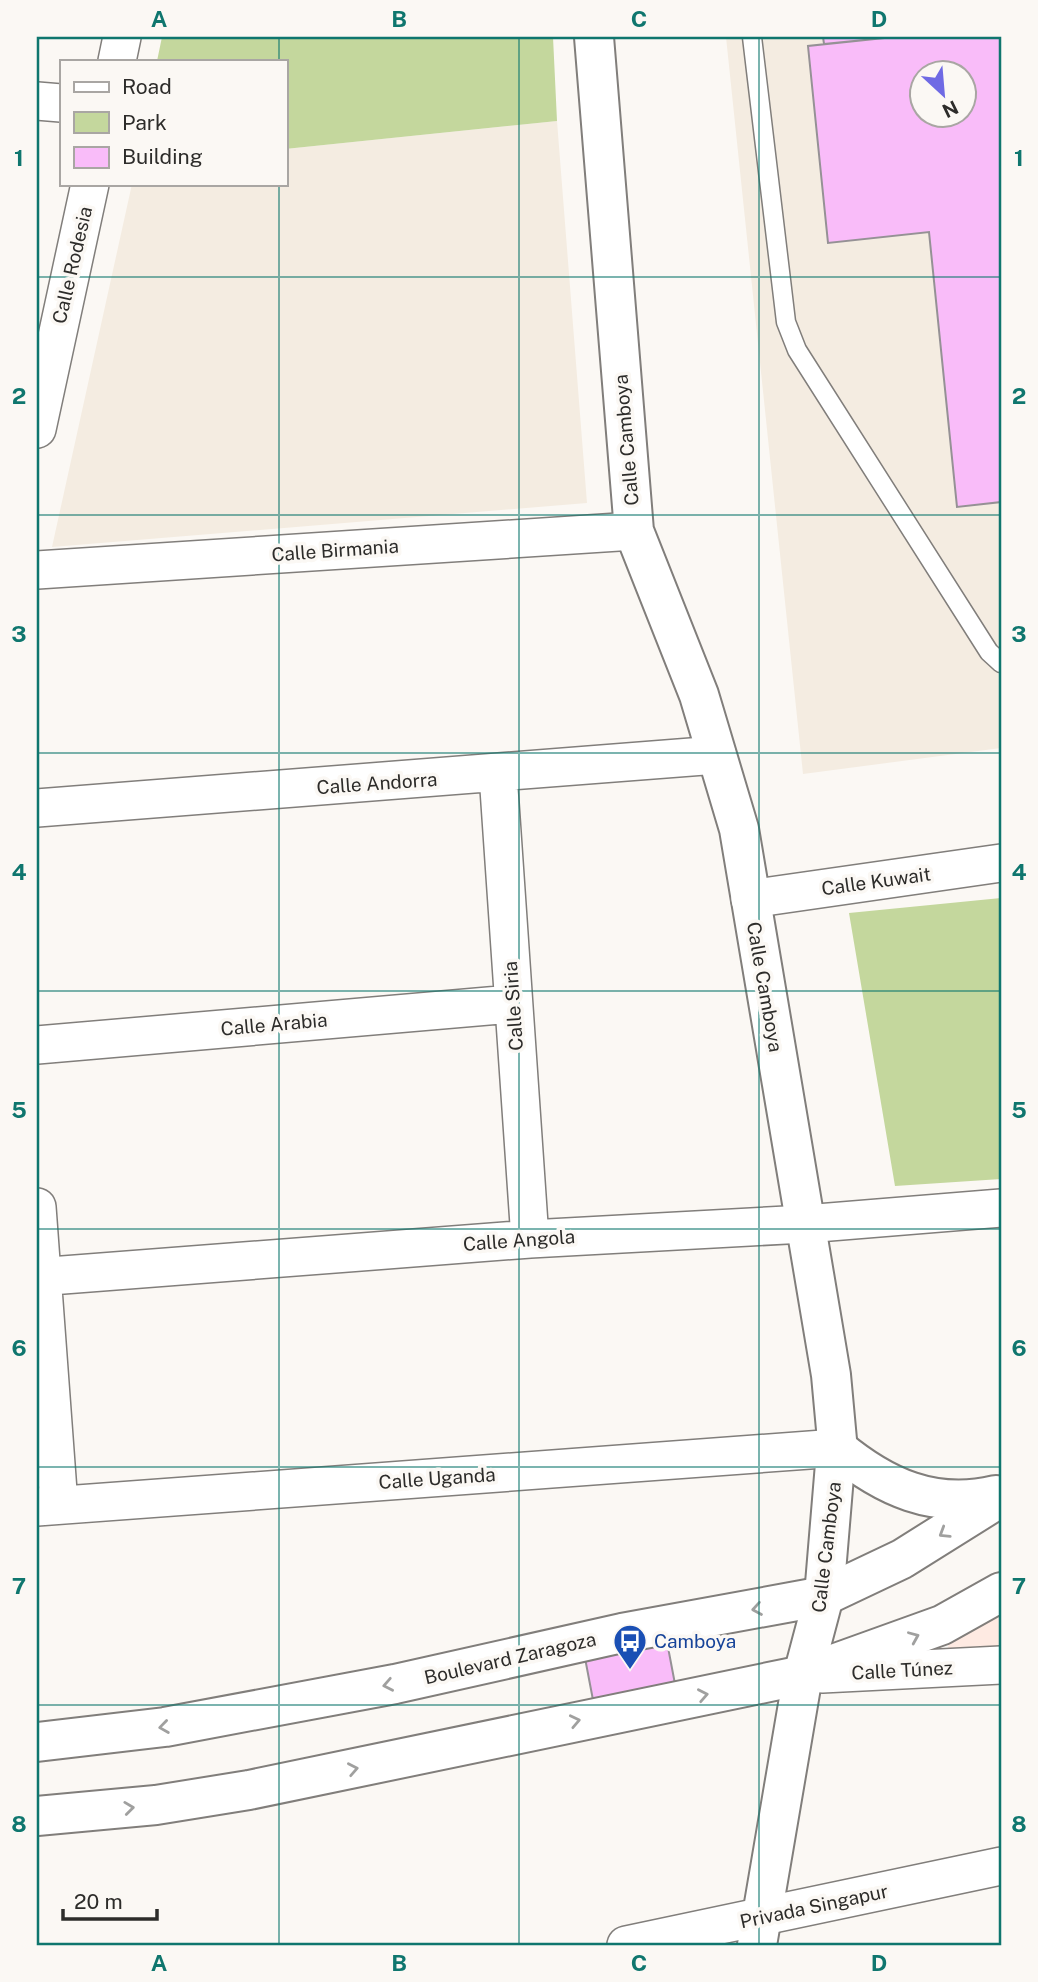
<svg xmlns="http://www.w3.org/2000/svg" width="1038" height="1982" font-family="'Public Sans',sans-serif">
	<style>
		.commercial { fill: #feeae2 }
		.built { fill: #f4ece1; fill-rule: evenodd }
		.green { fill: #c4d79d }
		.building { fill: #f9bcf9; stroke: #959195; stroke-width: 2; fill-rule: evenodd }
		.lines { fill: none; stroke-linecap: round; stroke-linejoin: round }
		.lane-casing { stroke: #817e7b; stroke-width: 21 }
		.street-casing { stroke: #817e7b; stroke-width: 40 }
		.secondary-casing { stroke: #817e7b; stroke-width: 42 }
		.primary-casing { stroke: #817e7b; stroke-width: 42 }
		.lane { stroke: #fff; stroke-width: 18 }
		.street { stroke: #fff; stroke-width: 37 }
		.secondary { stroke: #fff; stroke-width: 38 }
		.primary { stroke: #fff; stroke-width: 38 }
		.oneway { stroke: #a0a09f }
		.grid { fill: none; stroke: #0f766e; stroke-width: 2; stroke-opacity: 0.55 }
		.labels { text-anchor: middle; stroke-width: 7; stroke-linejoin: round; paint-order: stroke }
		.street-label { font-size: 19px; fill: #2d2c2a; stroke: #fbf8f4 }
		.transit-label { font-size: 19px; fill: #164399; stroke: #fbf8f4; text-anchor: start }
		.neatline { fill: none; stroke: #0f766e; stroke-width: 2.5 }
		.grid-label { font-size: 23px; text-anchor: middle; font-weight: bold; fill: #0f766e }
	</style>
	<rect width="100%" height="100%" fill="#fbf8f4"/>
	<path class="commercial" d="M1001,1605V1646L948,1649L949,1635Z"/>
	<path class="built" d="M726,37H1001V748L803,774ZM922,74H964V116H922Z
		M557,121L587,503L52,547L132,184H285V149Z"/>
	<path class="green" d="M162,37H553L557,121L285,149V61H157Z
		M1001,898V1179L895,1186L849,913Z"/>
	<path class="building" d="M823,37H894L824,44Z
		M894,37H1001V502L957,507L929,232L828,243L808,46ZM922,74H964V116H922Z
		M667,1642L675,1684L593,1700L585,1658Z"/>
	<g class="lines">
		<defs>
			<path id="lane" d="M752,37L786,322L797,350L989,652L1001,663"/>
			<path id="street" d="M117,61L122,37
				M37,101L61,103
				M37,429L90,184
				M37,570L634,531
				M498,774L530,1239
				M37,808L717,755
				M750,899L1001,863
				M37,1045L512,1004
				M37,1207L59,1505
				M37,1277L530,1239L805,1224L1001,1208
				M37,1507L837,1448
				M822,1674L1001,1665
				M626,1945L1001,1866"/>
			<path id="secondary" d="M594,37L634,531L699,695L739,829L831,1375L837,1440L824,1596L803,1675L757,1945"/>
			<path id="primary" d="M837,1448C884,1487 934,1510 996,1495
				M37,1742L165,1727L395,1684L622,1633L824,1596L902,1559L1001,1497
				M37,1816L156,1805L249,1790L803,1675L942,1625L1001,1592"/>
		</defs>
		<use href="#lane" class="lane-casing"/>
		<use href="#street" class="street-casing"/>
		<use href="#secondary" class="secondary-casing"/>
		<use href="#primary" class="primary-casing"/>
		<use href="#lane" class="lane"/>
		<use href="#street" class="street"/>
		<use href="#secondary" class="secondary"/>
		<use href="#primary" class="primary"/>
	</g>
	<defs><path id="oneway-chevron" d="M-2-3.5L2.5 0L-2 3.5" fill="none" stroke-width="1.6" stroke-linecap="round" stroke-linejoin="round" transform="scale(1.75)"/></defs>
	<g class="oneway">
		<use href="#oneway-chevron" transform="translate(944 1533) rotate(148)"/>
		<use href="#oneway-chevron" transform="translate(757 1609) rotate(170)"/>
		<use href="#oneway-chevron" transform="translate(914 1637) rotate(-23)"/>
		<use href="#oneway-chevron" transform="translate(388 1685) rotate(169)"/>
		<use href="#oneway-chevron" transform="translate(703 1695) rotate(-11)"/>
		<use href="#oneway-chevron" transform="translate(575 1721) rotate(-12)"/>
		<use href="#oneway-chevron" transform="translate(164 1727) rotate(172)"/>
		<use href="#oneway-chevron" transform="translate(353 1769) rotate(-11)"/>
		<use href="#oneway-chevron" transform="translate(129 1808) rotate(-7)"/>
	</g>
	<path class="grid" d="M279,37V61M519,37V1945M759,37V1945M279,184V1945M37,277H1001M37,515H1001M37,753H1001M37,991H1001M37,1229H1001M37,1467H1001M37,1705H1001"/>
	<defs>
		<symbol id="bus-pin" viewBox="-11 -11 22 30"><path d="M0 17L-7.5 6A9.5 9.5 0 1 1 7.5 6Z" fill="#1a4fb4" stroke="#fbf8f4"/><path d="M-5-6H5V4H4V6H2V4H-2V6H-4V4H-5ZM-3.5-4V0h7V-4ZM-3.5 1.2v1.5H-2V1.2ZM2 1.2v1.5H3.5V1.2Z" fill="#fff"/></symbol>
	</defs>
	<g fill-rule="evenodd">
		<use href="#bus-pin" x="611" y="1622" width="38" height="52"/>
	</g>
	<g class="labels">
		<g class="street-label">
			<text transform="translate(72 265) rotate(-77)" y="7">Calle Rodesia</text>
			<text transform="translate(626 440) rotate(-95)" y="7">Calle Camboya</text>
			<text transform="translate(335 550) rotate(-4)" y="7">Calle Birmania</text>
			<text transform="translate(377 783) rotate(-4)" y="7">Calle Andorra</text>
			<text transform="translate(876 881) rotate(-8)" y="7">Calle Kuwait</text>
			<text transform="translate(765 987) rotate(80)" y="7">Calle Camboya</text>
			<text transform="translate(513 1006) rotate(-94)" y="7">Calle Siria</text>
			<text transform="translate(274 1024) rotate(-5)" y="7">Calle Arabia</text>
			<text transform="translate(519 1240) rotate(-4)" y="7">Calle Angola</text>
			<text transform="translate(437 1478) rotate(-4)" y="7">Calle Uganda</text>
			<text transform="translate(826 1547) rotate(-83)" y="7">Calle Camboya</text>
			<text transform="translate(510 1658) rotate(-13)" y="7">Boulevard Zaragoza</text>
			<text transform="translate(902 1670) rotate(-3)" y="7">Calle Túnez</text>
			<text transform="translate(814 1906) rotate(-12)" y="7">Privada Singapur</text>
		</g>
		<g class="transit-label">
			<text x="654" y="1648">Camboya</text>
		</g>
	</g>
	<rect width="1038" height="1982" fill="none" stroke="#fbf8f4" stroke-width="77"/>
	<rect x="60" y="60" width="228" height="126" fill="#fbf8f4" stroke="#a9a6a3" stroke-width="2"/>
	<rect x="74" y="82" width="35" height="10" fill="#ffffff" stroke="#a9a6a3" stroke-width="2"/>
	<text x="122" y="94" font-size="21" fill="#2d2c2a">Road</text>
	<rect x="74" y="112" width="35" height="21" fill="#c4d79d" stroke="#a9a6a3" stroke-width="2"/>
	<text x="122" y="130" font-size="21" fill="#2d2c2a">Park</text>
	<rect x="74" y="147" width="35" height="21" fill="#f9bcf9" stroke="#a9a6a3" stroke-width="2"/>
	<text x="122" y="164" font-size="21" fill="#2d2c2a">Building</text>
	<g transform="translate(943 94) rotate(154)"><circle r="33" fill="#fbf8f4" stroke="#a9a6a3" stroke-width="2"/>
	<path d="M0-5L12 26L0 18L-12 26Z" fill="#6f6ae4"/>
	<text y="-10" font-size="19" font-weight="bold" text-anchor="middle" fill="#2d2c2a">N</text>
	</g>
	<path d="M63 1909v10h94v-10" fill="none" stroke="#2d2c2a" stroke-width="3.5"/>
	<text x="74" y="1909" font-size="21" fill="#2d2c2a" stroke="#fbf8f4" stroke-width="5" paint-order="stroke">20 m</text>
	<rect x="38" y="38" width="962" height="1906" class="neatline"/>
	<g class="grid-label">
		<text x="159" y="27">A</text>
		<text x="399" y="27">B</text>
		<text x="639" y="27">C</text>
		<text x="879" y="27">D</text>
		<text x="19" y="166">1</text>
		<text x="1019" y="166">1</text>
		<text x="19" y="404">2</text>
		<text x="1019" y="404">2</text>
		<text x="19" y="642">3</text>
		<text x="1019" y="642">3</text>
		<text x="19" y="880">4</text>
		<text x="1019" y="880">4</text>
		<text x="19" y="1118">5</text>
		<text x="1019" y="1118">5</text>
		<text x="19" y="1356">6</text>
		<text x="1019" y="1356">6</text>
		<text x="19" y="1594">7</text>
		<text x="1019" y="1594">7</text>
		<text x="19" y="1832">8</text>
		<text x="1019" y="1832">8</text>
		<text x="159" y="1971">A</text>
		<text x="399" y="1971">B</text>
		<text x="639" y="1971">C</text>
		<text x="879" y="1971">D</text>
	</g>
</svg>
